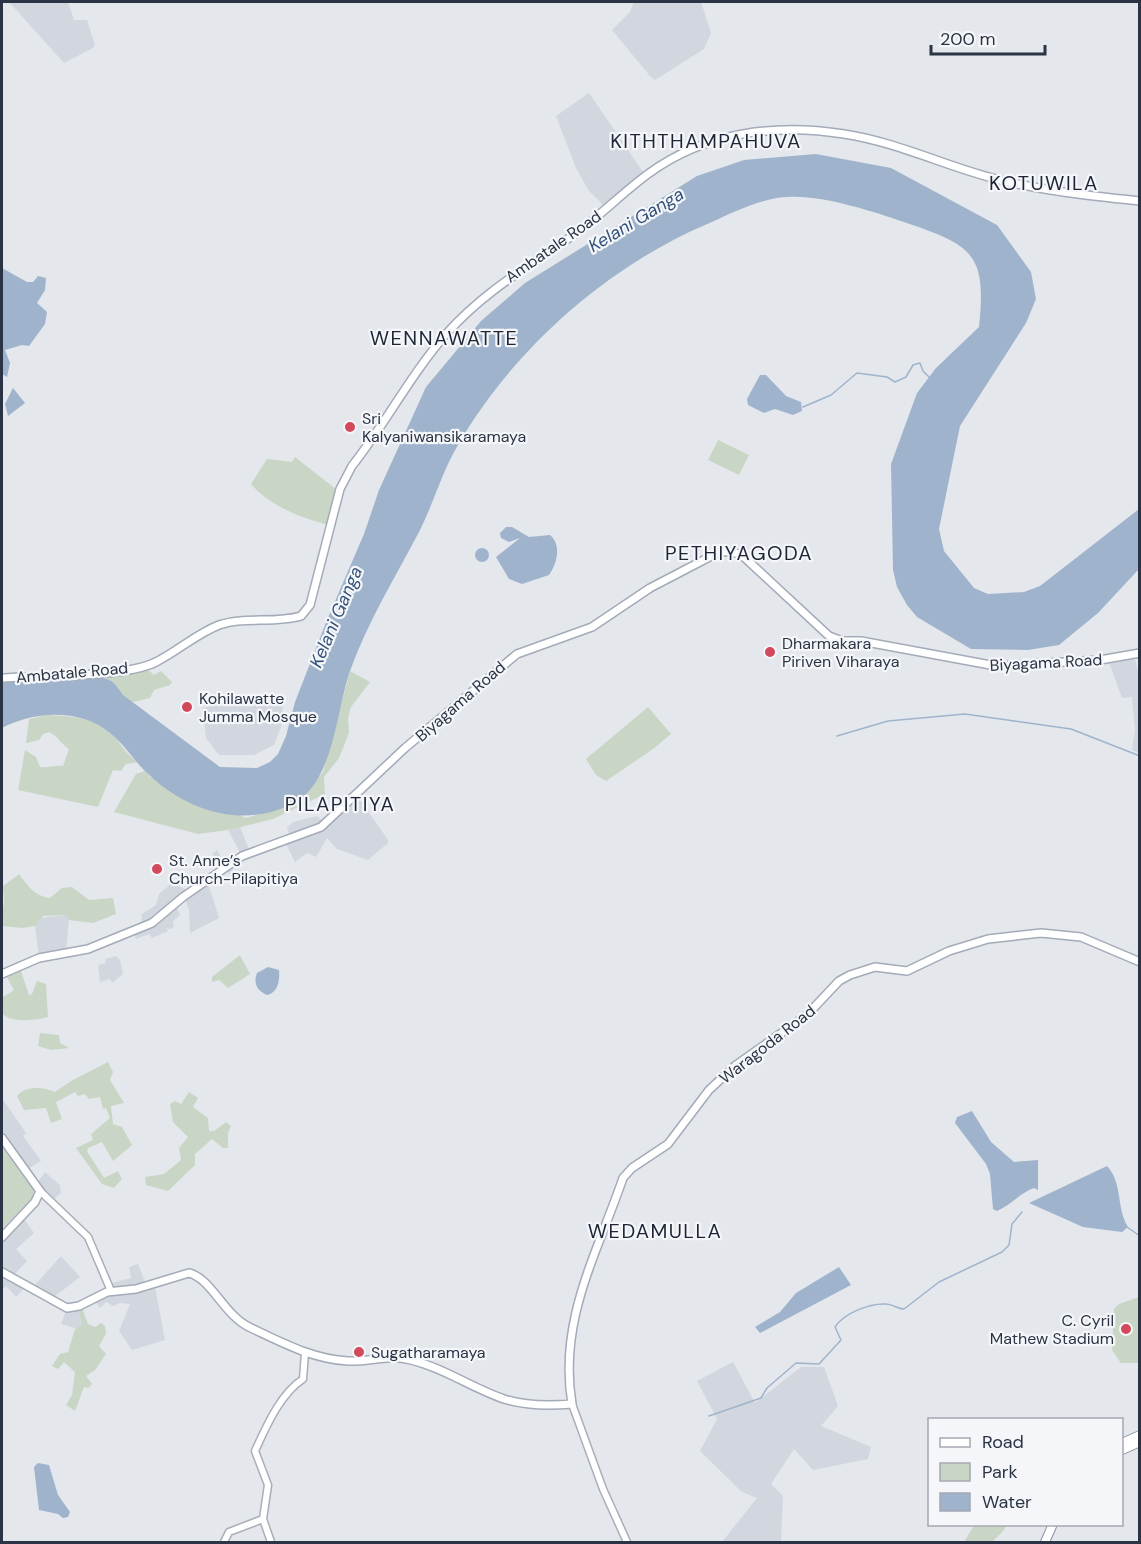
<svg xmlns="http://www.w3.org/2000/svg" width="1141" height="1544" font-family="'DM Sans',sans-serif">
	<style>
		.built { fill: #d2d6de }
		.green { fill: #c9d6c5 }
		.water { fill: #9fb4cc }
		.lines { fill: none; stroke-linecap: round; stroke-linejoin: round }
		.stream { stroke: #9fb4cc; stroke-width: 1.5 }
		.secondary-casing { stroke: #a9aeb7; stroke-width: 9 }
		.primary-casing { stroke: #a3abb8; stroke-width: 10 }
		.highway-casing { stroke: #8b94a3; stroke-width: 10 }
		.secondary { stroke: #fff; stroke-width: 6 }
		.primary { stroke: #fff; stroke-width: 7 }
		.highway { stroke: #fff; stroke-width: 8 }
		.poi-dot { fill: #d1495b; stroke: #f4f6f9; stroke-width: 2 }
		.labels { text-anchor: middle; stroke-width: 4.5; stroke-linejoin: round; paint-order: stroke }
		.street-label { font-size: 16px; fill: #2b3445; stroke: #f4f6f9 }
		.poi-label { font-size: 16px; fill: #2b3445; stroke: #f4f6f9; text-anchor: start }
		.water-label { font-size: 18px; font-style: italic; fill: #34527a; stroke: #f4f6f9 }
		.quarter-label { font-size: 20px; letter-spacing: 1.5px; fill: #1d2536; stroke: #f4f6f9 }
	</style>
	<rect width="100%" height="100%" fill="#e4e7ec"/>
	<path class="built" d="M9,2H68L74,20H87L95,45L93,48L64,63Z
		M634,2H701L711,33L704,49L655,80L650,76L612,30L630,12Z
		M589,93L643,172L603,205L589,191L576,168L556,116Z
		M1135,659L1140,681L1139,753L1132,750L1135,730L1132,697L1122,698L1109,662Z
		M248,696L283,702L281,727L274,745L254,755H219L206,738L203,708Z
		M356,794L388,840V843L368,860L337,849L327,838L316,857L307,853L295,862L284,840L290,837L287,828L293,822L317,816L326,824Z
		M240,827L250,852L242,856L228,830Z
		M217,850L226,866L230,864L235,875L232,876L224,868L221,870L212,854Z
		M207,880L219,918L190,933L189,909L184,897L175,903L180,915L173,921L174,926L171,929L166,928L168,931L152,938L149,934L136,939L133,930L141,927L142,914L156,905L159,894L172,883L191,892Z
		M66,915L69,918L66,953L39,958L35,926L40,918Z
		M116,956L120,960L123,974L112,983L110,979L100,982L98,965L106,963L105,959Z
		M2,1098L26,1133L23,1136L41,1161L26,1170L2,1138Z
		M45,1172L60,1185L61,1193L52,1201L37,1184Z
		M22,1216L34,1233L16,1249L27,1261L13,1276L27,1285L16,1297L6,1286L2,1290V1237Z
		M61,1256L80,1277L50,1300L32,1288Z
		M138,1264L146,1285L154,1282L165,1340L132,1350L119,1331L130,1304L120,1303L113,1306L106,1302L100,1308L94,1299L107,1292L108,1284L131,1278L129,1267Z
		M67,1308L78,1309L82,1326L75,1328L61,1324Z
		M733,1362L755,1403L801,1367H824L838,1406L821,1426L871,1447L868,1459L813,1470L794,1449L771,1484L783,1496L781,1542H722L757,1498L742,1492L700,1451L717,1419L697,1381Z"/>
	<path class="green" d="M718,440L749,455L739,475L708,460Z
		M295,457L337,490L329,525C301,518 270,506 251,484L267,459L292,462Z
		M146,668L154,675L161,671L172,682L170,685L154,690L150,698L133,702C120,695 113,683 99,678Z
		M350,671L370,682L351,707L348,718L349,733L339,758L324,777L325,794L273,819L228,830L198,834L114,812L136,774L145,771L150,777L246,818L296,803L323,772Z
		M648,707L671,734L653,749L606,781L596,775L586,759Z
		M47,715C70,716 98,717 115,737C122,746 127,755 138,762L126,764L121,771L113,770L98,807L18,790L25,750L36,757L40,767C48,768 54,765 63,766L69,749C61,744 58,736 49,732L43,734L39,740L26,743L29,719Z
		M19,874C28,886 34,896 50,898L62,888L72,887L89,900L113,898L116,914L93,923L69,920L66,915L43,916L35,926L22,928L2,926C1,912 7,900 2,887Z
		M240,955L250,974L228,988L219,980L212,982V977Z
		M19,965L29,995L32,994L37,981L46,984L48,1017C35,1020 11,1024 2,1013C1,991 1,1000 14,990L4,972Z
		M40,1033L59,1035L60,1043L69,1048L51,1050L38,1046Z
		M108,1062L113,1072L110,1080L124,1103L111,1106L113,1124L122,1127L132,1145L113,1161L102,1142L88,1148L87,1151L104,1178L118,1171L122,1179L114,1188L102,1184L76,1148L93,1140L91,1134L110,1118L106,1108L103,1109L100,1097L89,1099L85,1094L78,1096L75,1092L56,1102L62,1119L51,1123L46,1108L24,1110L17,1096C25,1085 45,1087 55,1092L71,1081Z
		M189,1092L198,1098L193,1107L208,1118L209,1131H214L226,1122L231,1126L228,1133V1148H223L212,1139L195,1154V1165L168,1191L146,1185L145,1177L164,1174L181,1160L179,1148L188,1137L173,1122L170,1104L175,1101L181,1104Z
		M2,1147L34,1187L33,1197L2,1229Z
		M1139,1297V1363H1121L1112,1350L1114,1309L1119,1304Z
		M81,1305L88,1324L95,1327L101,1323L105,1326L106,1334L99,1346L106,1354L95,1370L86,1376L92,1384L88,1388L84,1387L75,1411L66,1405L72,1395L75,1372L64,1362L58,1369L52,1366L60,1354L68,1352L75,1329L82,1325L78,1309Z
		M975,1524H1006V1525L1004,1530L992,1542H964Z"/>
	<path class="water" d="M816,154L891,168L997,225L1031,272L1036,299L1026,323L960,426L939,529L944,551L974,588L988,594L1024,592L1040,586L1139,509V569L1098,613L1059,645L1028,650L971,649L917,617L907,605L897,587L893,570L891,464L917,393L936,368L979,327C987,253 972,245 904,222C872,211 820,194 786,197C758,199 730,214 705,225C605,268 512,351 458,445C442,472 434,502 420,530C396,576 368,621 350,671C336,711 334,784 292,804C242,829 187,811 148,774C135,762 124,744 110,733C80,708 34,711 2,728V683C19,679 96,672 111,681C115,683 120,691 123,695L220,767L257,768L270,762L278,754L286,736L295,702L327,620L364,534L379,490L426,387L481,321L525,283L697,176L744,160Z
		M2,268L27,282H33L38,276L46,278L45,290L37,303L47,312L45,324L29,346L22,345L5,350L10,363L7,377L2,374Z
		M760,375H766L786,396L801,402L802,411L793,415L775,409L764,413L748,405L747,399Z
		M13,388L25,403L8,416L5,404Z
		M506,527H512L529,537L550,535C562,545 557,564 549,575L522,584L509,579L496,557L520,538L509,542L501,538L500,533Z
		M475 555a7 7 0 1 1 14 0a7 7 0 1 1-14 0Z
		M268,967L279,970C280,980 278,993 267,995C257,991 253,983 257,973Z
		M972,1111L991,1142L1014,1162L1038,1160V1190L1034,1188C1020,1193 1011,1205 997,1211L993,1209L990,1174L986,1164L955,1123L957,1117Z
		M1107,1166C1123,1183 1116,1208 1128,1227L1122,1232L1083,1227L1029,1203Z
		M839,1267L851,1285L760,1333L755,1327L780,1312L796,1293Z
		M38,1463L49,1465L58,1495L70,1512L68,1517L63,1518L58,1514L39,1510L34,1467Z"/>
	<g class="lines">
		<path class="stream" d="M803,407L831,395L857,373L887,377L895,382L906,377L913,365L920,363L923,371L930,378
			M837,736L888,721L965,714L1071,729L1140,756
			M1127,1227L1140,1236
			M709,1416L761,1398L767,1388L796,1363L819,1364L841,1340L835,1327C844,1313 870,1303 886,1304C892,1304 898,1309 904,1309L939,1282L1002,1252L1009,1245L1012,1224L1022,1212"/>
		<defs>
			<path id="secondary" d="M40,1191L88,1237L111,1291
				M572,1404L603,1489L627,1542
				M224,1542L229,1532L263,1519
				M271,1542L263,1519L268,1485L255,1451C266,1427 280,1394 303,1379L305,1353"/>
			<path id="primary" d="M2,678C41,675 124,678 156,662C178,651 196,634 219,625C245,616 274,624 301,616L310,605L340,489L352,466C386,423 411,374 447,333C485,291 526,268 572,236C599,217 622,193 648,174C705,132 776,123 844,134C897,142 945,166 996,179C1043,191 1092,196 1140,201
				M2,974L39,958L88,949L152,923L183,897L242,856L321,827L405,748L517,654L592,627L650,588L721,551L736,553L745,558L829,636L842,641H861L996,666L1100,660L1140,653
				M2,1138L40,1191L35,1202L2,1237
				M2,1272L67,1308L79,1306L107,1292L136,1289L189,1273C211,1278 224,1315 249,1327C281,1342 312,1359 348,1361C369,1362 389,1354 411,1360C444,1368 472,1388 504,1399C526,1406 549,1406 572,1404C558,1321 597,1254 623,1178L632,1168L668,1144L709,1090L736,1065L807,1015L839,981L850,975L875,967L907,971L949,951L988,939L1041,933L1081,937L1140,962"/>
			<path id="highway" d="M1122,1443L1140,1435
				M1122,1450L1140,1442
				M1045,1542L1053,1524"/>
		</defs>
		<use href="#secondary" class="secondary-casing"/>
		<use href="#primary" class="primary-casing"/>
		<use href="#highway" class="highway-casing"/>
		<use href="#secondary" class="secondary"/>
		<use href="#primary" class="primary"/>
		<use href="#highway" class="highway"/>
	</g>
	<g class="poi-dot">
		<circle cx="350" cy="427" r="6"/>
		<circle cx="770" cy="652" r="6"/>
		<circle cx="187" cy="707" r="6"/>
		<circle cx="157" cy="869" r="6"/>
		<circle cx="1126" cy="1329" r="6"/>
		<circle cx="359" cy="1352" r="6"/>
	</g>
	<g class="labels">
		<g class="street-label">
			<text transform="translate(553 246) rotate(-35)" y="6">Ambatale Road</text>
			<text transform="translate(1046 662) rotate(-3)" y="6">Biyagama Road</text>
			<text transform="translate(72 672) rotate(-5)" y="6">Ambatale Road</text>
			<text transform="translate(460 701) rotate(-41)" y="6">Biyagama Road</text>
			<text transform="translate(767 1044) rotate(-38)" y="6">Waragoda Road</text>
		</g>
		<g class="poi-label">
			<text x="362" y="424">Sri<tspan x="362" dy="18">Kalyaniwansikaramaya</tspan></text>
			<text x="782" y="649">Dharmakara<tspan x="782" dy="18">Piriven Viharaya</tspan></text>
			<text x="199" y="704">Kohilawatte<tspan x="199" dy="18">Jumma Mosque</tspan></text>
			<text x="169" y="866">St. Anne’s<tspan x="169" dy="18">Church-Pilapitiya</tspan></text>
			<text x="1114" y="1326" text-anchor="end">C. Cyril<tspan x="1114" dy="18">Mathew Stadium</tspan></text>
			<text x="371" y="1358">Sugatharamaya</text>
		</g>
		<g class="water-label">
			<text transform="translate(636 220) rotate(-31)" y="6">Kelani Ganga</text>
			<text transform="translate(336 617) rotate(-67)" y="6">Kelani Ganga</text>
		</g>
		<g class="quarter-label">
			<text x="706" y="148">KITHTHAMPAHUVA</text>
			<text x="1044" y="190">KOTUWILA</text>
			<text x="444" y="345">WENNAWATTE</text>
			<text x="739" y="560">PETHIYAGODA</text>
			<text x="340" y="811">PILAPITIYA</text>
			<text x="655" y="1238">WEDAMULLA</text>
		</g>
	</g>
	<rect width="1141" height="1544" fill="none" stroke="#2b3445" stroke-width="6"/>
	<rect x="928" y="1418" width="195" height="108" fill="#f4f6f9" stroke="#a4a8b1" stroke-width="1.5"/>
	<rect x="940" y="1438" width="30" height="9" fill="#ffffff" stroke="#a4a8b1" stroke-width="1.5"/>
	<text x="982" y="1448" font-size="18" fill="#2b3445">Road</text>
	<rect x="940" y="1463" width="30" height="18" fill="#c9d6c5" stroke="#a4a8b1" stroke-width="1.5"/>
	<text x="982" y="1478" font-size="18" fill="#2b3445">Park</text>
	<rect x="940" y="1493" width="30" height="18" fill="#9fb4cc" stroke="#a4a8b1" stroke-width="1.5"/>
	<text x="982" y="1508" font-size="18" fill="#2b3445">Water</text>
	<path d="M931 45v9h114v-9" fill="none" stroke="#2b3445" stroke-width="3"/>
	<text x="940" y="45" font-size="18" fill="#2b3445" stroke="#f4f6f9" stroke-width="4.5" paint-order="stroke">200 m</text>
</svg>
